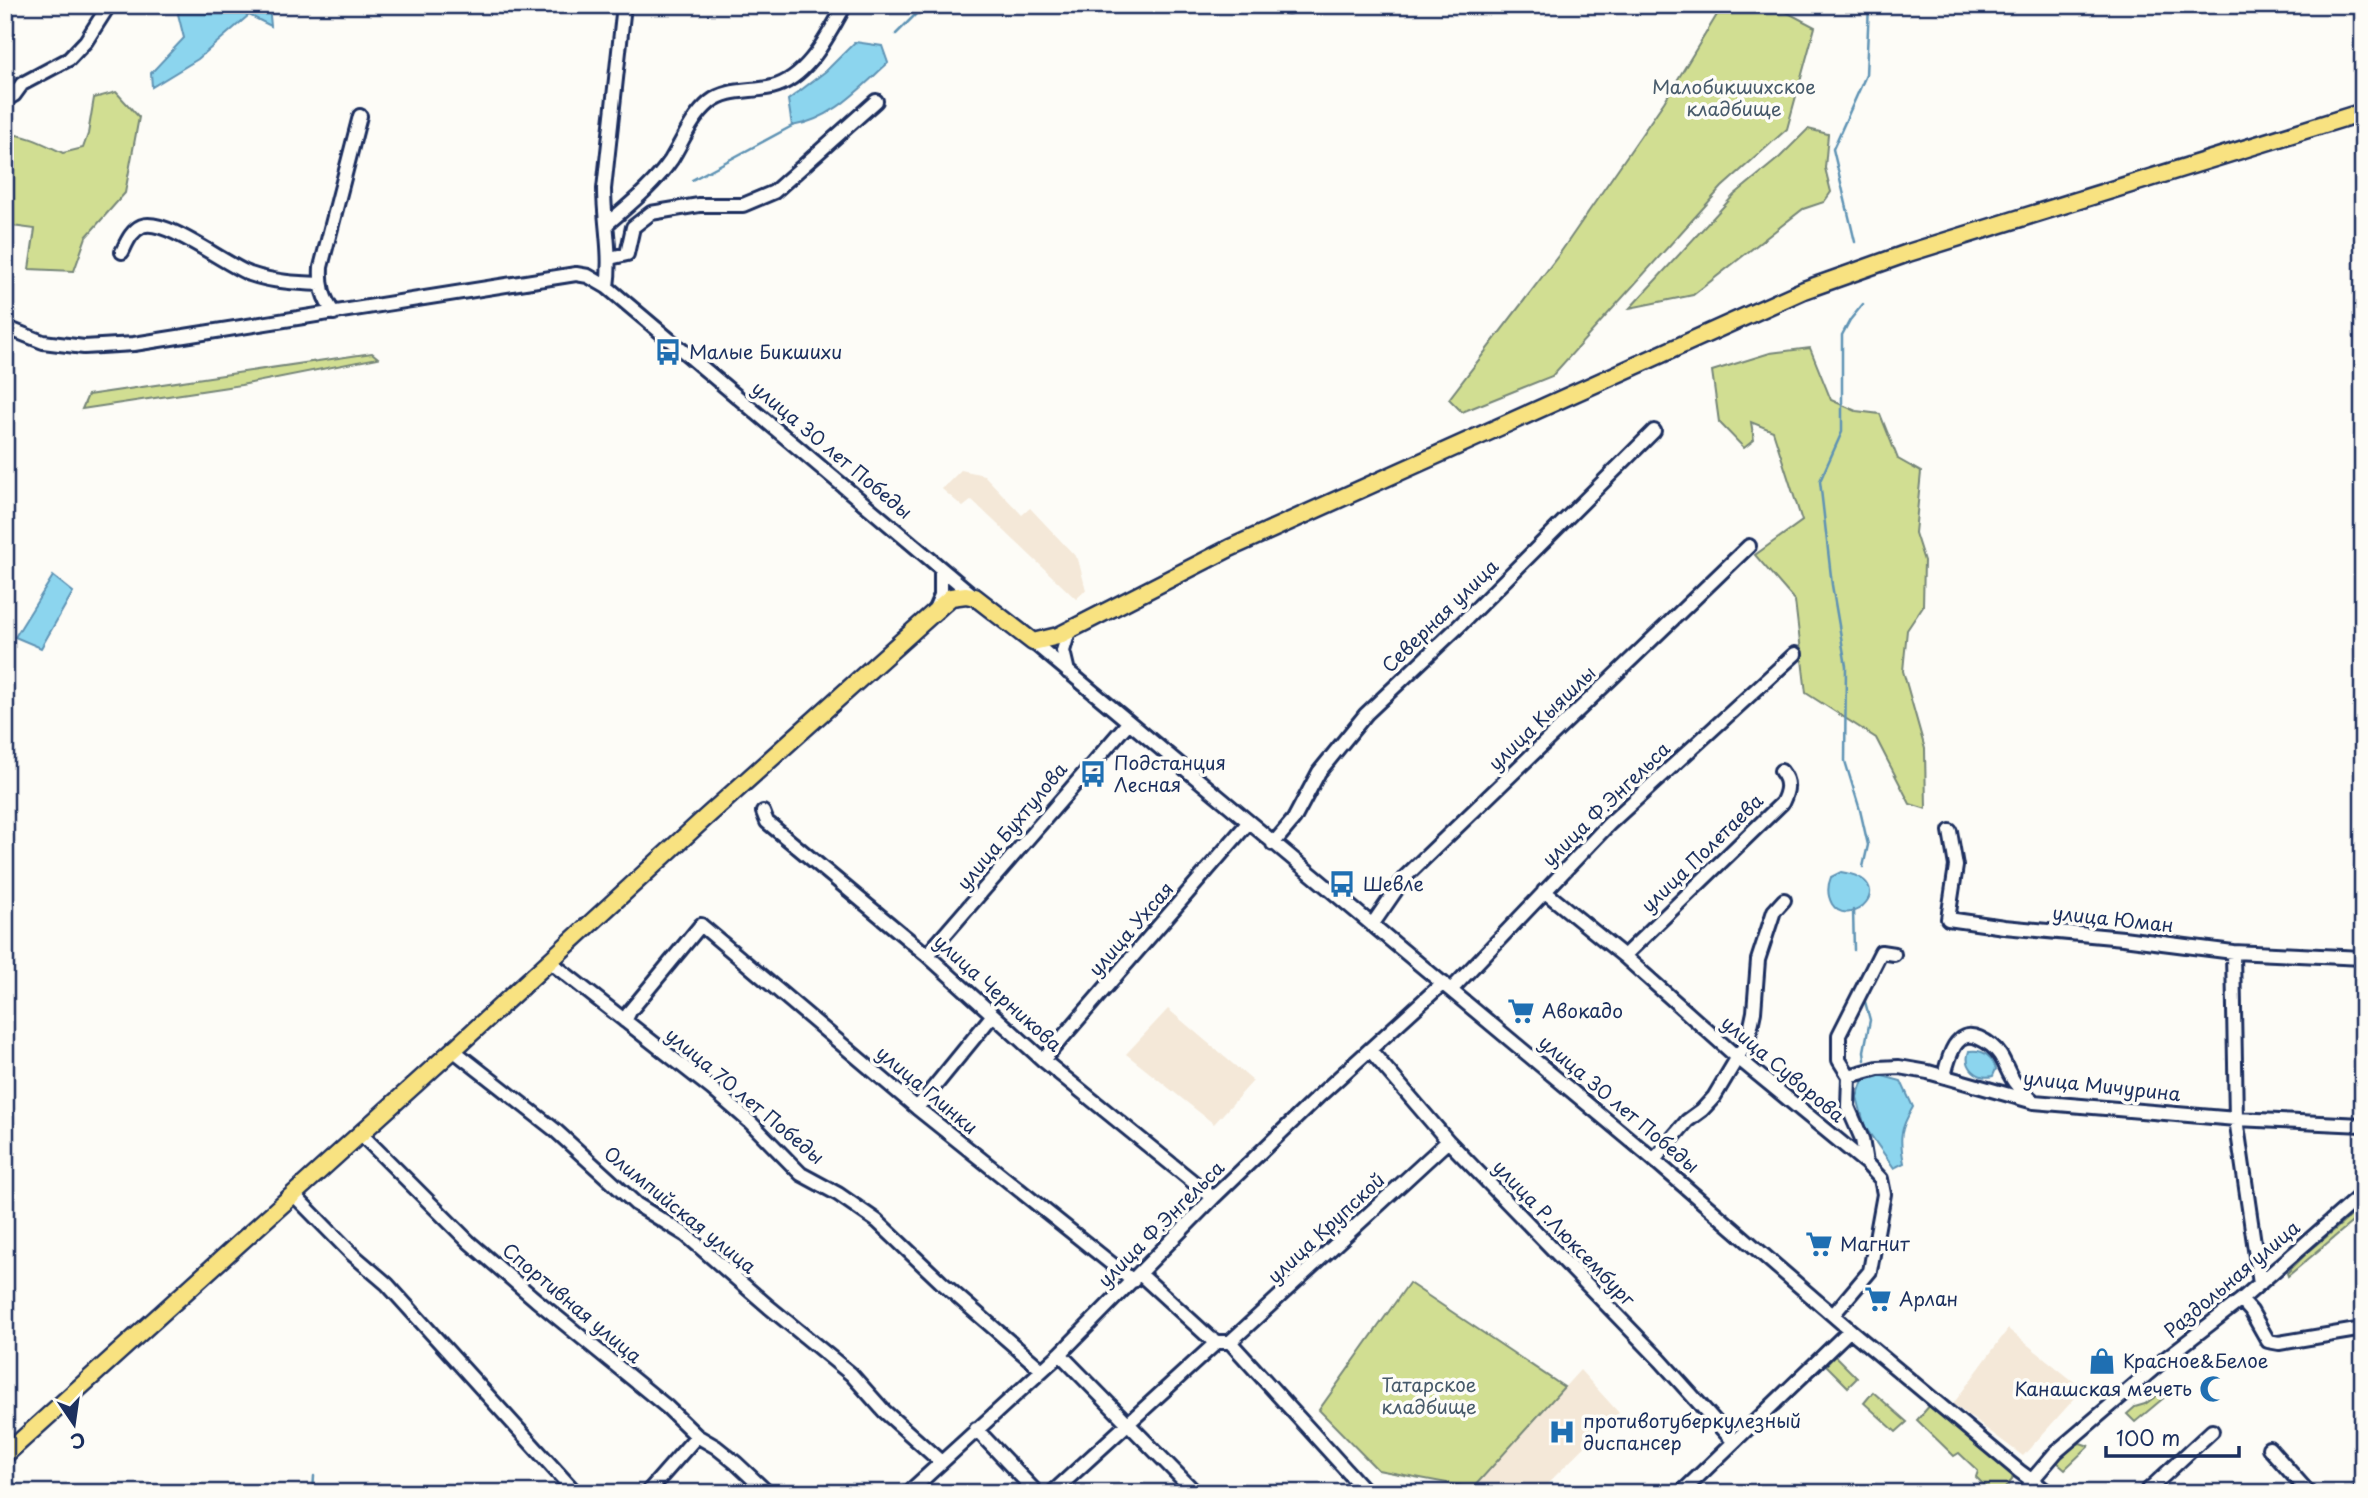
<svg xmlns="http://www.w3.org/2000/svg" width="2368" height="1498" font-family="'Playpen Sans',sans-serif">
	<style>
		.built { fill: #f4e8d8 }
		.green { fill: #d1de92; stroke: #768678; stroke-width: 2 }
		.water { fill: #8cd5ee; stroke: #5f93b4; stroke-width: 2 }
		.lines { fill: none; stroke-linecap: round; stroke-linejoin: round }
		.stream { stroke: #5f93b4; stroke-width: 2.5 }
		.minor-casing { stroke: #1b2f5e; stroke-width: 18 }
		.major-casing { stroke: #1b2f5e; stroke-width: 21 }
		.minor { stroke: #fdfcf7; stroke-width: 12 }
		.major { stroke: #f8e281; stroke-width: 16 }
		.labels { text-anchor: middle; stroke-width: 7; stroke-linejoin: round; paint-order: stroke }
		.park-label { font-size: 19px; fill: #485b6b; stroke: #fdfcf7 }
		.poi-label { font-size: 19px; fill: #1b2f5e; stroke: #fdfcf7; text-anchor: start }
		.street-label { font-size: 19px; fill: #1b2f5e; stroke: #fdfcf7 }
	</style>
	<rect width="100%" height="100%" fill="#fdfcf7"/>
	<filter id="ink" filterUnits="userSpaceOnUse"><feTurbulence type="fractalNoise" baseFrequency=".0143" numOctaves="2"/><feDisplacementMap in="SourceGraphic" scale="14" xChannelSelector="R" yChannelSelector="G"/><feConvolveMatrix kernelMatrix="1 2 1 2 8 2 1 2 1" color-interpolation-filters="sRGB"/></filter>
	<g filter="url(#ink)">
		<path class="built" d="M961,470L984,475L1022,515L1030,508L1078,559L1086,590L1076,599L972,500L963,507L942,489Z
			M1168,1009L1253,1081L1214,1124L1126,1054Z
			M2008,1329L2083,1389L2023,1456L1953,1404Z
			M1580,1370L1619,1413L1538,1493H1479L1473,1488Z"/>
		<path class="green" d="M1723,5H1773L1815,27L1787,129L1722,187L1552,376L1462,412L1449,399L1558,256L1664,102Z
			M116,92L139,117L125,193L86,237L74,271L29,269L35,229L5,225V134C26,134 44,144 63,153L83,148L88,134L94,98Z
			M1808,129L1828,134L1825,168L1831,192L1824,202L1803,209L1693,295L1630,308L1734,195L1780,157Z
			M1810,348L1831,400L1856,411L1880,414L1898,459L1921,472L1915,533L1924,561L1923,606L1907,630L1903,671L1925,749L1926,809L1910,804L1876,738L1806,693L1795,601L1755,555L1802,521L1773,431L1751,422L1754,440L1744,448L1719,422L1712,371L1770,353Z
			M372,353L378,358L241,385L82,409L88,395Z
			M2363,1206V1213L2288,1276L2287,1273L2306,1254Z
			M1409,1283L1564,1387L1473,1488L1378,1470L1319,1410Z
			M1835,1356L1857,1378L1848,1387L1826,1365Z
			M1873,1392L1907,1422L1896,1432L1864,1403Z
			M2159,1394L2166,1396L2135,1422L2127,1414L2135,1407L2145,1404Z
			M1931,1404L2013,1475L2012,1480L2001,1493H1992L1976,1477L1978,1471L1959,1453L1954,1456L1917,1420Z
			M2080,1443L2089,1446L2065,1469L2057,1462L2072,1447Z"/>
		<path class="water" d="M184,5H269L271,26L249,15L198,59L152,87L151,73L184,38L178,14Z
			M855,42L882,46L888,63C858,90 833,119 792,126L788,100L826,71Z
			M53,576L73,592L41,648L15,637Z
			M1841,872C1903,882 1849,932 1832,904C1827,895 1827,887 1831,877Z
			M1969,1051C1983,1049 1992,1056 1996,1069L1993,1076C1978,1080 1963,1067 1969,1051Z
			M1879,1075L1901,1081L1913,1107C1900,1129 1899,1138 1904,1163L1894,1168L1865,1127L1857,1097L1863,1080Z"/>
		<g class="lines">
			<path class="stream" d="M896,34L916,14L936,5
				M692,180L792,126
				M1855,242L1833,149L1866,75L1869,5
				M1863,304L1850,320L1842,335V432L1820,481L1832,585L1846,666L1845,761L1860,810L1868,845L1863,867
				M1853,910L1854,950
				M1864,998L1870,1020L1864,1051L1865,1060
				M313,1493L314,1476"/>
			<defs>
				<path id="minor" d="M1287,5L1288,6
					M5,100L14,95L22,84L69,59L86,41L109,5
					M607,224C630,204 654,185 671,160C684,139 691,118 710,102C727,88 751,92 772,87C808,78 828,35 845,5
					M122,252C127,242 131,231 142,226C164,217 226,265 250,274C273,282 297,283 321,284
					M610,258L627,254L633,227L651,213L699,205H743L774,192L876,101
					M607,287C612,252 604,223 604,189L624,5
					M334,313C323,298 320,286 321,267L360,116
					M5,327L43,342L84,347L134,344L576,274L588,276L607,287L975,597
					M935,609L941,595V569
					M1033,642L1646,1153L1850,1330L2019,1471L2049,1493
					M1068,672L1063,651L1069,631
					M763,812L767,822L927,955L1043,1060L1213,1198
					M1950,831L1956,866L1948,919L2004,927L2123,938L2233,952L2363,958
					M1273,844L1294,819L1319,772L1366,714L1458,627L1654,431
					M1544,891L1624,956L1738,1058L1866,1163L1881,1179L1884,1194L1870,1271L1833,1315
					M1372,925L1405,877L1749,546
					M2233,952L2236,1119L2260,1284
					M927,955L1128,723
					M1624,956L1782,803C1788,791 1790,782 1781,771
					M549,961L712,1089L751,1123L801,1174L838,1194L877,1221L941,1282L1042,1370
					M1451,990L1609,824L1795,654
					M625,1021L630,1011L701,925L917,1108L1133,1281
					M453,1050L555,1130L636,1204L686,1235L769,1307L851,1374L884,1411L941,1462
					M1370,1050L1448,1141L1661,1361L1733,1441
					M1043,1060L1248,823
					M1849,1076L1839,1060V1035L1881,952L1894,954
					M1944,1076C1948,1060 1955,1027 1979,1038C1988,1042 1994,1046 2000,1055C2006,1064 2009,1076 2016,1084C2020,1090 2026,1095 2032,1100
					M917,1108L992,1016
					M360,1133L469,1242L536,1300L667,1407L697,1436L716,1447L736,1463L768,1493
					M1654,1160L1687,1121L1702,1110L1714,1097L1748,1040L1754,1012L1758,960L1774,911L1784,900
					M1866,1163L1862,1139L1848,1107L1849,1076L1878,1068L1899,1067L1928,1072L2034,1102L2236,1119L2363,1125
					M293,1194L352,1254L387,1284L576,1493
					M1140,1274L1210,1338L1217,1342H1230L1367,1493
					M2241,1300L2251,1311L2268,1341L2279,1343L2363,1329
					M1230,1342L1448,1141
					M1060,1354L1196,1493
					M976,1429L1037,1493
					M2269,1448L2309,1493
					M647,1493L697,1436
					M908,1493L1060,1354L1213,1198L1320,1095L1443,983
					M1052,1493L1217,1342
					M1681,1493L1850,1330
					M2025,1493L2033,1479L2056,1452L2166,1358L2241,1300L2363,1193
					M2145,1493L2212,1431
					M2358,1493L2363,1488"/>
				<path id="major" d="M5,1455L453,1050L705,818L951,597L966,595L975,597L1033,642L1058,636L1230,548L1804,290L1908,253L2363,112"/>
			</defs>
			<use href="#minor" class="minor-casing"/>
			<use href="#major" class="major-casing"/>
			<use href="#minor" class="minor"/>
			<use href="#major" class="major"/>
		</g>
	</g>
	<defs>
		<symbol id="bus-bare" viewBox="-9 -9 18 18"><path d="M-5-6H5V4H4V6H2V4H-2V6H-4V4H-5ZM-3.5-4V0h7V-4ZM-3.5 1.2v1.5H-2V1.2ZM2 1.2v1.5H3.5V1.2Z" fill="#1f6fb2" stroke="#fdfcf7" stroke-width="2.5" paint-order="stroke"/></symbol>
		<symbol id="supermarket-bare" viewBox="-9 -9 18 18"><path d="M-6-5.5h2.5l.6 2H6L4.5 2H-2.5L-4.4-4H-6ZM-1.5 3.2a1.3 1.3 0 1 0 .1 0ZM3 3.2a1.3 1.3 0 1 0 .1 0Z" fill="#1f6fb2" stroke="#fdfcf7" stroke-width="2.5" paint-order="stroke"/></symbol>
		<symbol id="shop-bare" viewBox="-9 -9 18 18"><path d="M-5-2.5h2.3a2.7 3.5 0 0 1 5.4 0H5L5.5 6h-11ZM-1.5-2.5h3a1.5 2.3 0 0 0-3 0Z" fill="#1f6fb2" stroke="#fdfcf7" stroke-width="2.5" paint-order="stroke"/></symbol>
		<symbol id="mosque-bare" viewBox="-9 -9 18 18"><path d="M3.5-4.9A6 6 0 1 0 3.5 4.9A5 5 0 1 1 3.5-4.9Z" fill="#1f6fb2" stroke="#fdfcf7" stroke-width="2.5" paint-order="stroke"/></symbol>
		<symbol id="hospital-bare" viewBox="-9 -9 18 18"><path d="M-5-5h3v3.5h4V-5h3V5h-3V1.5h-4V5h-3Z" fill="#1f6fb2" stroke="#fdfcf7" stroke-width="2.5" paint-order="stroke"/></symbol>
	</defs>
	<g fill-rule="evenodd">
		<use href="#bus-bare" x="649" y="333" width="38" height="38"/>
		<use href="#bus-bare" x="1074" y="755" width="38" height="38"/>
		<use href="#bus-bare" x="1323" y="865" width="38" height="38"/>
		<use href="#supermarket-bare" x="1502" y="992" width="38" height="38"/>
		<use href="#supermarket-bare" x="1800" y="1225" width="38" height="38"/>
		<use href="#supermarket-bare" x="1859" y="1280" width="38" height="38"/>
		<use href="#shop-bare" x="2083" y="1342" width="38" height="38"/>
		<use href="#mosque-bare" x="2194" y="1370" width="38" height="38"/>
		<use href="#hospital-bare" x="1543" y="1413" width="38" height="38"/>
	</g>
	<g class="labels">
		<g class="park-label">
			<text x="1734" y="94">Малобикшихское<tspan x="1734" dy="22">кладбище</tspan></text>
			<text x="1429" y="1392">Татарское<tspan x="1429" dy="22">кладбище</tspan></text>
		</g>
		<g class="poi-label">
			<text x="689" y="359">Малые Бикшихи</text>
			<text x="1114" y="770">Подстанция<tspan x="1114" dy="22">Лесная</tspan></text>
			<text x="1363" y="891">Шевле</text>
			<text x="1542" y="1018">Авокадо</text>
			<text x="1840" y="1251">Магнит</text>
			<text x="1899" y="1306">Арлан</text>
			<text x="2123" y="1368">Красное&amp;Белое</text>
			<text x="2192" y="1396" text-anchor="end">Канашская мечеть</text>
			<text x="1583" y="1428">противотуберкулезный<tspan x="1583" dy="22">диспансер</tspan></text>
		</g>
		<g class="street-label">
			<text transform="translate(832 450) rotate(40)" y="7">улица 30 лет Победы</text>
			<text transform="translate(1440 616) rotate(-44)" y="7">Северная улица</text>
			<text transform="translate(1542 718) rotate(-44)" y="7">улица Кыяшлы</text>
			<text transform="translate(1606 804) rotate(-44)" y="7">улица Ф.Энгельса</text>
			<text transform="translate(1012 826) rotate(-50)" y="7">улица Бухтулова</text>
			<text transform="translate(1702 853) rotate(-44)" y="7">улица Полетаева</text>
			<text transform="translate(2113 919) rotate(6)" y="7">улица Юман</text>
			<text transform="translate(1131 929) rotate(-49)" y="7">улица Ухсая</text>
			<text transform="translate(998 993) rotate(42)" y="7">улица Черникова</text>
			<text transform="translate(1783 1069) rotate(40)" y="7">улица Суворова</text>
			<text transform="translate(2102 1086) rotate(6)" y="7">улица Мичурина</text>
			<text transform="translate(927 1090) rotate(40)" y="7">улица Глинки</text>
			<text transform="translate(745 1096) rotate(40)" y="7">улица 70 лет Победы</text>
			<text transform="translate(1619 1104) rotate(40)" y="7">улица 30 лет Победы</text>
			<text transform="translate(680 1210) rotate(39)" y="7">Олимпийская улица</text>
			<text transform="translate(1161 1224) rotate(-45)" y="7">улица Ф.Энгельса</text>
			<text transform="translate(1326 1228) rotate(-43)" y="7">улица Крупской</text>
			<text transform="translate(1564 1233) rotate(46)" y="7">улица Р.Люксембург</text>
			<text transform="translate(2232 1279) rotate(-40)" y="7">Раздольная улица</text>
			<text transform="translate(572 1303) rotate(40)" y="7">Спортивная улица</text>
		</g>
	</g>
	<rect width="2368" height="1498" fill="none" stroke="#fdfcf7" stroke-width="28"/>
	<rect x="14" y="14" width="2340" height="1470" fill="none" stroke="#1b2f5e" stroke-width="2.5" filter="url(#ink)"/>
	<g transform="translate(74 1424) rotate(167)" stroke="#fdfcf7" stroke-width="5" paint-order="stroke">
	<path d="M0-5L12 26L0 18L-12 26Z" fill="#1b2f5e"/>
	<text y="-10" font-size="19" font-weight="bold" text-anchor="middle" fill="#1b2f5e">С</text>
	</g>
	<path d="M2106 1446v10h133v-10" fill="none" stroke="#1b2f5e" stroke-width="3.5"/>
	<text x="2116" y="1446" font-size="21" fill="#1b2f5e" stroke="#fdfcf7" stroke-width="5" paint-order="stroke">100 m</text>
</svg>
